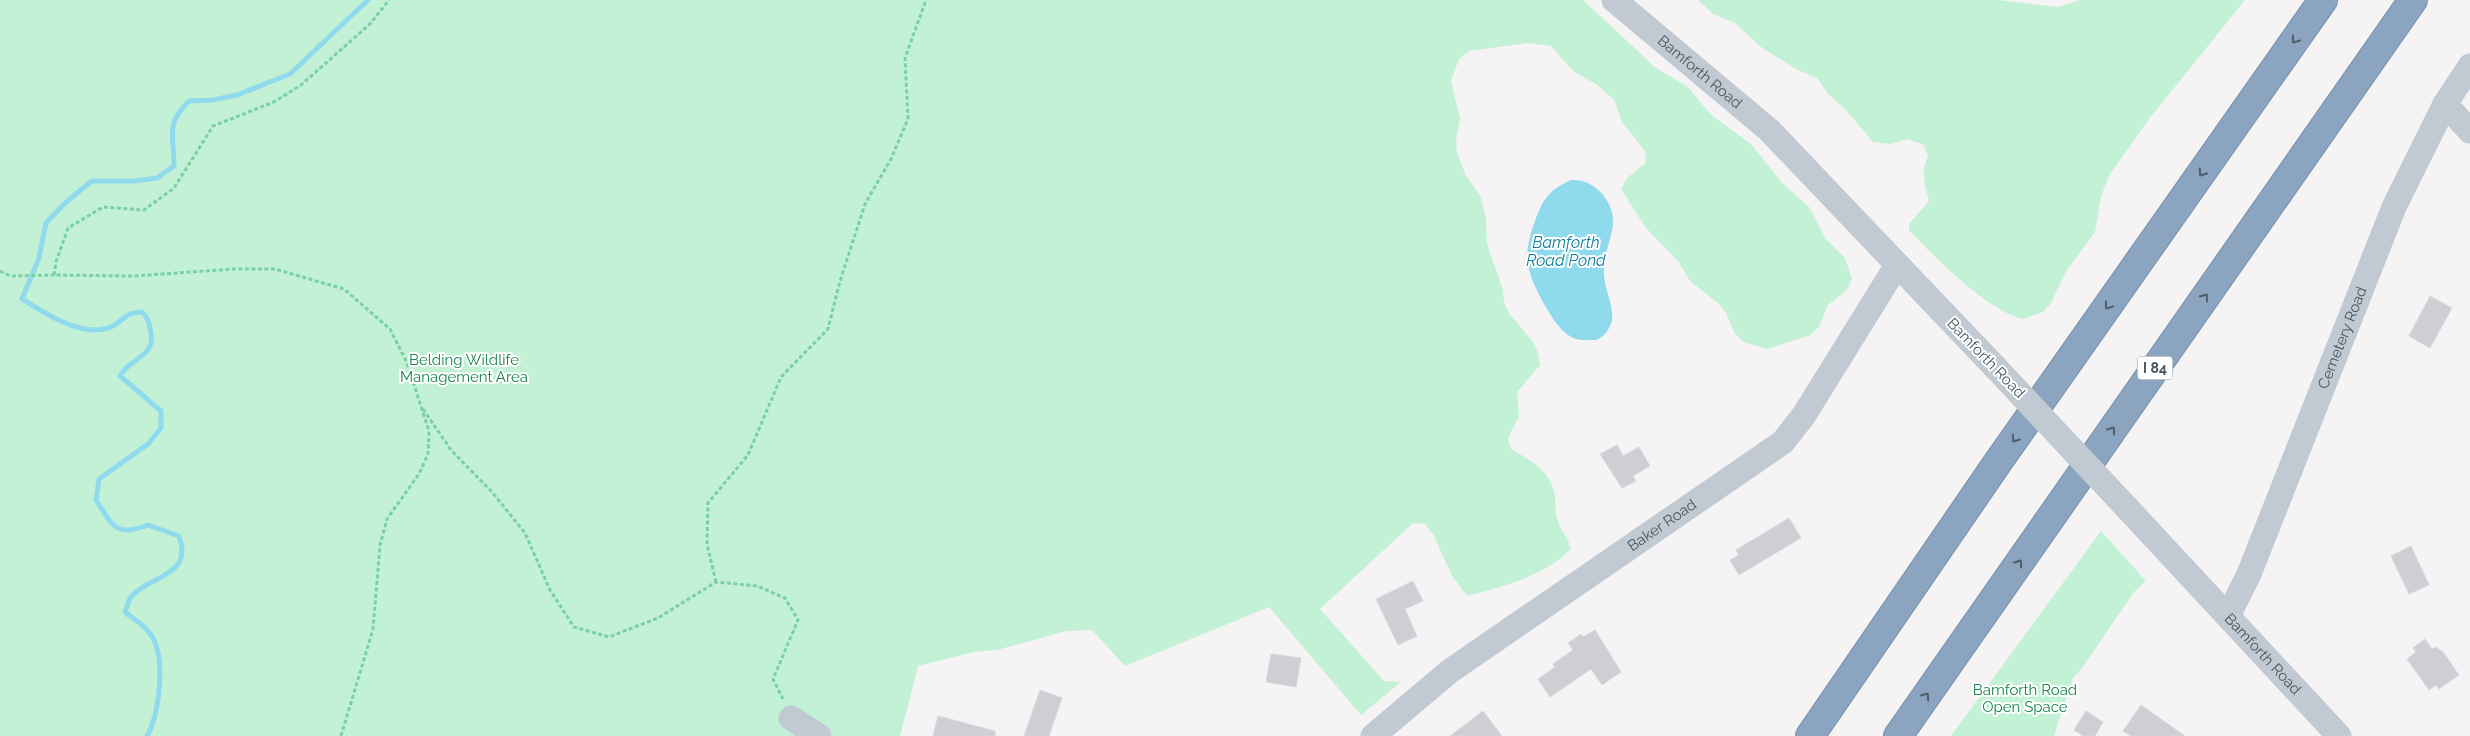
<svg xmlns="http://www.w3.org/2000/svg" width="2470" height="736" font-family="Raleway,sans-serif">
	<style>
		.green { fill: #c3f1d5 }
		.water { fill: #90daee }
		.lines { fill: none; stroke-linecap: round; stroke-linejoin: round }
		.stream { stroke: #90daee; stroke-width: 5 }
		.building { fill: #cdcfd5; stroke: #d7d9de }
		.highway-casing { stroke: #7690ad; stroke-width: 30 }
		.path { stroke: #7ad0a6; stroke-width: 3; stroke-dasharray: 4 2.5; stroke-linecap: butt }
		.minor { stroke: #c1cad2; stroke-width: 25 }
		.highway { stroke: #8ba5c1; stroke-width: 28 }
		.minor-bridge { stroke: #c1cad2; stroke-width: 25 }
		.oneway { stroke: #505e6b }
		.labels { text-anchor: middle; stroke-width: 4; stroke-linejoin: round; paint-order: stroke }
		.shield { fill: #fff; stroke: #808990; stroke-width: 1 }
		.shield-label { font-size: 14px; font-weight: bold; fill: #4a5661 }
		.street-label { font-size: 15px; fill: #4a5661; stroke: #fff }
		.park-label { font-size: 15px; fill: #17864f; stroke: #fff }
		.water-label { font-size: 16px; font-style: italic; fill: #0c7c9b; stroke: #fff }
	</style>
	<rect width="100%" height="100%" fill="#f5f3f3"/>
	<path class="green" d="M0,0H1583L1656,68L1688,87L1711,115L1751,144L1782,183L1809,207L1826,239L1845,258L1852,279L1847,290L1828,305L1819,327L1810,335L1767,349L1744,342L1735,334L1726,313L1719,304L1690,281L1678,261L1646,228L1621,189L1627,178L1646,163L1645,151L1622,122L1614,100L1596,84L1574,72L1551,46L1527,43L1469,51L1459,59L1451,81L1460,118L1456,141L1457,153L1466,176L1480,195L1486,219L1487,244L1503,290L1504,303L1509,313L1533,342L1538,353L1540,365L1517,392L1519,416L1508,438L1511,449C1529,460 1548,468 1554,491C1556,500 1555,509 1557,518C1560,531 1568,536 1571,549C1544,576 1503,587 1467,596L1452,576L1433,534L1425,524L1414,523L1411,525L1320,609L1384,681L1401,682L1361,715L1269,607L1125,666L1093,631L1090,630L1066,631L997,650L974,652L918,666L900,736H0Z
		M1698,0H1999L2058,7L2080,0H2245L2149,119L2110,174L2101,196L2095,232L2067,270L2051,303L2043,312L2022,319C1987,310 1934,257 1909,230V224L1929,201C1925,183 1920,173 1928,156L1924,145L1908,139L1891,144L1873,142L1846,110L1828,94L1818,79L1796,69L1761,47L1735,23L1713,14Z
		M2101,531L2146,581L2134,592L2082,668L2073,678L2054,736H1951Z"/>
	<path class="water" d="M1571,180C1594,178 1615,201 1613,225C1611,240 1604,254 1604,270C1603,287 1614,304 1612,320C1610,329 1604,337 1596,340C1589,340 1580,341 1573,338C1559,331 1552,317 1544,304C1526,271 1522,256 1535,221C1543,199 1549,190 1571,180Z"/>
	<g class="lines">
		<path class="stream" d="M147,736C160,715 166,656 151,635C146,626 133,619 125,612C127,608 128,601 131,597C149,575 194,577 179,536L148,525C114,538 113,525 96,500L99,479L148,444L161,428V411L120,376C129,358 155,358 151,333C149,324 149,319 142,312C121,313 124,323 108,328C81,337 44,313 22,299L39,258L46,223L66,202L92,181H134L157,178L174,166C174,136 165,124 189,101L213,100L237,95L290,74L368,0"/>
	</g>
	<path class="building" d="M2430,296L2452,308L2430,348L2409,336Z
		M1617,445L1623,456L1639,447L1650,466L1633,476L1636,481L1622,488L1600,454Z
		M1789,518L1801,538L1739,575L1730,560L1739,555L1736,550Z
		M2411,546L2429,585L2409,594L2391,556Z
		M1413,581L1423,601L1405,609L1417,636L1398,645L1376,599Z
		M1595,630L1621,672L1602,685L1591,669L1550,697L1538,679L1555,667L1553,664L1573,650L1568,643L1581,634L1583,637Z
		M2425,639L2432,649L2436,647L2443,652L2459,675L2439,689L2436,685L2429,690L2407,659L2416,652L2413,648Z
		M1271,654L1301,658L1296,687L1266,682Z
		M1040,690L1062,698L1049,736H1024Z
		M2141,705L2185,736H2131L2123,731Z
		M1483,711L1502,736H1450Z
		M2086,711L2103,722L2095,736H2083L2074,730Z
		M938,716L995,731V736H933Z"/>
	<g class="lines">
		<defs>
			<path id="highway" d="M1810,736L1998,462L2323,0
				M1898,736L2413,0"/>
		</defs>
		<use href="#highway" class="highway-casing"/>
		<path class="path" d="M0,271L10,276L54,275
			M423,409L451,450L492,492L525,533L550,590L574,627L609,637L658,618L716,582L757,586L785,598L798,620L773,679L783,699
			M716,582L707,544L708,503L748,455L781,377L828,329L840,281L865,204L891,159L908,119L905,58L926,0
			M341,736L373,629L380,545L387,519L419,474L428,454L429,431L407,363L390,329L344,289L275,269H233L134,276L54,275L56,262L68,228L103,207L144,210L174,188L213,126L274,102L301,85L370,24L389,0"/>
		<g class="minor">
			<path id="s1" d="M1614,0L1769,130L1995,367"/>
			<path d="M2445,104L2470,131"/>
			<path id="s2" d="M2128,509L2339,736"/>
			<path id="s3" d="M2228,616L2249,574L2394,207L2445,104L2470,66"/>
			<path d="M791,718L819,736"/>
			<path id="s4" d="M1373,736L1450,671L1783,442L1804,415L1897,265"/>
		</g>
		<use href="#highway" class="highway"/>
		<path class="minor-bridge" d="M1995,367L2128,509"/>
	</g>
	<defs><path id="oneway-chevron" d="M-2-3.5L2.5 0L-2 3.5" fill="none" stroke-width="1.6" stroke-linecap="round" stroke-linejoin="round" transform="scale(1.25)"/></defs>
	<g class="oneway">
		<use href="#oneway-chevron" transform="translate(2295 40) rotate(125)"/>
		<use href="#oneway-chevron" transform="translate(2202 173) rotate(125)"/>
		<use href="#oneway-chevron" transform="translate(2205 297) rotate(-55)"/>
		<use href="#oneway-chevron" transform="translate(2108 306) rotate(125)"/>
		<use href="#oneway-chevron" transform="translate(2112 430) rotate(-55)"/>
		<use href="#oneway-chevron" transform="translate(2015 439) rotate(125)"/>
		<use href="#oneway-chevron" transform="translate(2019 563) rotate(-55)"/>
		<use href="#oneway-chevron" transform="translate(1926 696) rotate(-55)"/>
	</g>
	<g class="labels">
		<rect class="shield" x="2137.5" y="356.5" width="35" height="23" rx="4"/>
		<g class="shield-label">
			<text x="2155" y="373">I 84</text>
		</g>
		<g class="street-label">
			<text dy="5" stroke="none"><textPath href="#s1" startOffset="112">Bamforth Road</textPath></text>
			<text dy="5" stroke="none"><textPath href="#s3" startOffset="301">Cemetery Road</textPath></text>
			<text transform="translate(1986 358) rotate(46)" y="5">Bamforth Road</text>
			<text dy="5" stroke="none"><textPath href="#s4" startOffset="358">Baker Road</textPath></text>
			<text dy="5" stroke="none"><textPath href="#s2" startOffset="198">Bamforth Road</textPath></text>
		</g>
		<g class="park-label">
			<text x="464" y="365">Belding Wildlife<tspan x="464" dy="17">Management Area</tspan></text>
			<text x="2025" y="695">Bamforth Road<tspan x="2025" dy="17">Open Space</tspan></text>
		</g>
		<g class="water-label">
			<text x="1566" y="248">Bamforth<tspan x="1566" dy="18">Road Pond</tspan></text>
		</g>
	</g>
</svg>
